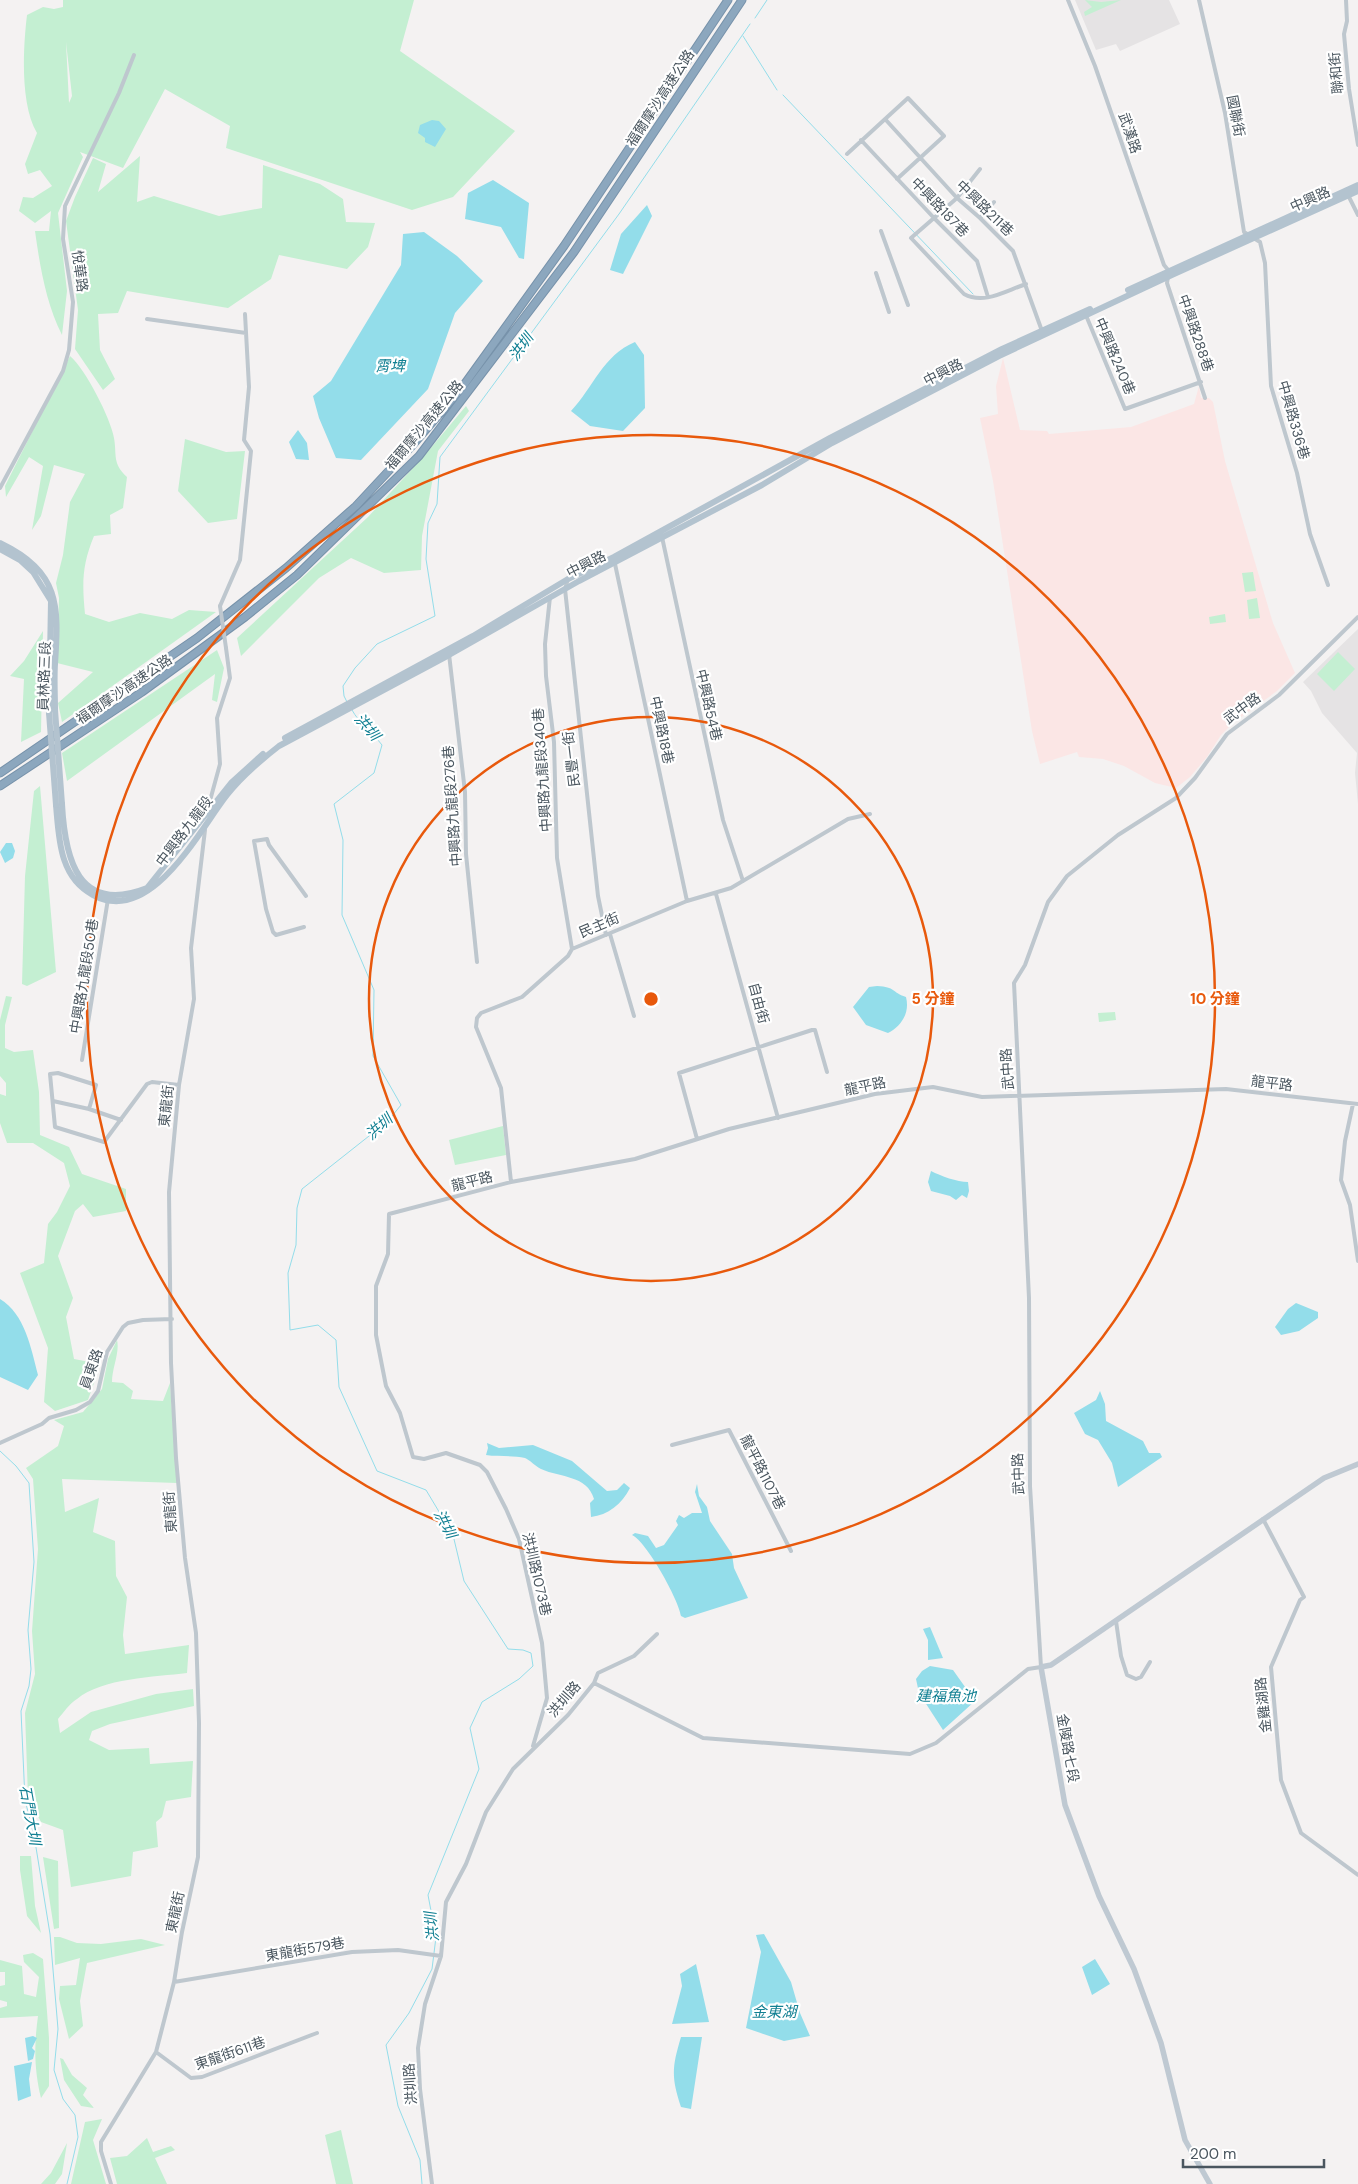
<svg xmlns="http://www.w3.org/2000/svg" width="1358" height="2184" font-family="'DM Sans','Noto Sans TC',sans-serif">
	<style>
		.education { fill: #e5e3e4 }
		.medical { fill: #fbe6e5 }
		.green { fill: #c4efd2; fill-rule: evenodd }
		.water { fill: #93ddea }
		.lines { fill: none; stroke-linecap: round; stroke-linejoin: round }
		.stream { stroke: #93ddea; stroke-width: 1 }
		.highway-casing { stroke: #7792aa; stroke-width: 9 }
		.street { stroke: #bec7ce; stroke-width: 4 }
		.secondary { stroke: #bfc9d2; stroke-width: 5.5 }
		.primary { stroke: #b3c3cf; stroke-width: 6 }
		.highway { stroke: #8ca7be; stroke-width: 7 }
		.street-bridge { stroke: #bec7ce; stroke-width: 4 }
		.primary-bridge { stroke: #b3c3cf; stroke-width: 6 }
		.ring { fill: none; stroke: #e8590c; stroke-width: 2.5 }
		.labels { text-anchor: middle; stroke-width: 4.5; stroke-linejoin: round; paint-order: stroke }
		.street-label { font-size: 14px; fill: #4a565f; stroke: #fff }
		.water-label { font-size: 15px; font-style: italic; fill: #128093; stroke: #fff }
		.centre { fill: #e8590c; stroke: #fff; stroke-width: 2.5 }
		.ring-label { font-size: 15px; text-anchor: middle; font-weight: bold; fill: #e8590c; stroke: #fff; stroke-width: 4.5; stroke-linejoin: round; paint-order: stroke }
	</style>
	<rect width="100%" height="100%" fill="#f4f2f2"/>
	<path class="education" d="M1075,0H1169L1180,24L1120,51L1116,44L1096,50Z
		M1358,629V804L1355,773L1357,753L1322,713L1311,691L1303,682Z"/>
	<path class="medical" d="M1003,358L1020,430L1047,431L1049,434L1131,427L1194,404L1199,386L1201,398H1209L1213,402L1225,461L1273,623L1295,673L1277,691L1233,723L1221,735L1207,757L1190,777L1176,788L1155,783L1124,766L1103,759L1079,757L1077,752L1040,764L1032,731L993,481L980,418L998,414L996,386Z"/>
	<path class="green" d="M63,0H414L400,51L515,131L453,197L412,210L226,148L230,126L165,89L123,168L80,152L83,157L58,213L67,291L62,335C46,303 40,267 35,231H49L51,211L35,223L19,211L23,197L33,198L52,186L40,170L28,174L25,164L37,133C20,104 23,48 27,15L43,7L54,9L63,7ZM66,42L72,96L69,103Z
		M1085,0L1101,2L1121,0L1085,16L1084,12L1092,7Z
		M140,156L137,202L154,196L219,216L262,208L263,165L320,184L343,199L346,222L375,223L368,247L347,269L279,255L271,279L228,308L127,291L118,313L98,314L100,350L115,379L103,390L75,349L78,310L66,221L75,197L93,158L106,164L98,192Z
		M70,356C85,368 111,419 114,438C117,455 112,463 127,477L123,508L110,515L111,534L94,536C82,565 82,583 85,614L109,622L140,613L172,619L189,610L216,612L62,722L58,703L93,672L57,663L59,598L56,583L63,555L70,502L85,474L54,465L41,516L32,530L43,466L29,457L6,497L5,486Z
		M466,406L469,411L438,451L422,536L421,570L384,573L351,558L319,578L241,656L237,638L368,517L424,456Z
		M185,439L226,452L245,451L237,519L208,523L178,491Z
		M1253,572L1256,591L1245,592L1242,573Z
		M1257,598L1260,618L1249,619L1247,600Z
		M1225,614L1226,622L1210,624L1209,617Z
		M43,631L41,732L21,742L24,679L10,676L24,661Z
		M217,650L224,668L217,702L212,700L215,674L67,781L62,753Z
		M1338,652L1355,669L1334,691L1317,674Z
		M40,786L56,972L27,986L22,984L25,876L34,791Z
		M6,996L12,997L5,1025V1048L14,1052L33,1050L39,1092L40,1135L69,1147L82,1174L126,1189V1211L93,1217L83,1204L75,1211L58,1256L73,1298L66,1317L74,1359L95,1363L96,1377L88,1400L55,1411L44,1402L48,1348L20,1273L44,1263L48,1224L57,1212L70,1186L64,1163L33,1143H7L0,1123V1094L6,1096V1083L0,1076V1020Z
		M1115,1012L1116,1020L1099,1022L1098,1013Z
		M503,1126L506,1155L455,1165L449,1140Z
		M117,1340C120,1352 112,1368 112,1382L123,1383L133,1391L131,1399L163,1401L170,1383L177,1483L62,1479L65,1512L99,1498L93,1532L115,1541L116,1576L127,1597L123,1635L125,1654L189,1645L187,1673C155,1677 102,1678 77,1699C69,1704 64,1712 58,1719L60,1733L91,1712L156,1694L193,1689L194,1706L110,1724L92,1731L89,1740L109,1750L149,1748L150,1764L193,1761L191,1797L166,1801L162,1817L156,1822L158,1847L133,1852L131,1876L71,1887L63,1830L41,1822L28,1797L25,1713L35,1674L32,1631L38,1549L33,1479L26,1468L58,1446L64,1426L54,1420L83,1412L102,1389L108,1359Z
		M20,1856H31L35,1906L41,1933L27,1916L20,1870Z
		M43,1857L58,1861L59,1928L54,1929Z
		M54,1937H60L77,1943L101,1944L141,1939L165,1945L87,1963L80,2001L83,2026L69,2039L59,1999L60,1986L76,1985L80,1958L55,1965Z
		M33,1953L43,1959L49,2038V2086L41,2098C34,2069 34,2045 38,2016L0,2018V2008L7,2006V2002L0,2000V1986L5,1985V1972H0V1960L22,1966L24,1994L36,1997L39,1977L24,1962L23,1955Z
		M60,2058L63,2059L72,2075L87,2088L83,2095L94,2108L81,2106L64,2080Z
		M102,2119L93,2140L106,2184H71L85,2122Z
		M341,2130L353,2184H336L325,2135Z
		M147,2138L153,2152L171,2146L175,2150L155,2158L167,2184H117L110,2158L127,2156Z
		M67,2143L62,2174L55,2184H41L51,2173Z"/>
	<path class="water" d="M432,120L439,121L446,129L435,147L425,142V138L418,133L420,125Z
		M493,180L529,203L524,259L519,258L501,227L465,219L468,193Z
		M647,205L652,216L623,274L610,270L621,234Z
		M424,232L457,256L483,281L455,313L428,389L361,460L336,458L319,418L313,396L331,381L401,265L403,234Z
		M635,342L644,355L645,408L623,431L590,426L571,411C593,388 603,355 635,342Z
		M298,430L307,443L309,460L296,459L289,442Z
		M6,843H12L15,851L13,858L5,863L0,852Z
		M877,986C896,987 891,992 906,997C910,1012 902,1026 888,1033L866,1025L853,1007L869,987Z
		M931,1171C941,1176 957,1182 968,1182L969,1191L967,1198L962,1195L956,1200L950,1196L931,1191L928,1182Z
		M0,1299C25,1314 31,1348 38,1375L28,1390L0,1377Z
		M1296,1303L1318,1312V1318L1299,1331L1281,1335L1275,1327L1288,1309Z
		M1100,1391L1105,1404L1106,1421L1143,1441L1149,1453H1160L1162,1457L1118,1487L1112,1463L1098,1440L1085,1434L1074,1413L1096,1400Z
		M487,1443L499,1448L533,1445L572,1461L607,1491L617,1490L624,1483L630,1488C622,1504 608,1515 591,1517L590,1503L594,1499C587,1475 561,1478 541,1469C535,1466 530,1460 525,1458C514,1455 498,1457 486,1455L488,1448Z
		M697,1484L699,1496L707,1507L710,1521L732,1554L734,1568L748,1598L685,1618L681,1616C679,1600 646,1541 632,1535L635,1533L648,1536L656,1548L664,1545L678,1525L676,1521L679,1515L684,1518L692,1513H702L695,1492Z
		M930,1627L943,1658L928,1660V1640L923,1629Z
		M930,1666L953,1670L975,1701L943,1730L919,1693L916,1679L922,1671Z
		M764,1934L791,1982L800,2013L810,2036L784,2041L746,2028L761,1952L756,1935Z
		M1095,1959L1110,1984L1092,1995L1082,1967Z
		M696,1964L709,2022L672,2024L682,1986L680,1974Z
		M33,2036L37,2038L32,2048L35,2051L33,2059L28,2061L25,2038Z
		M681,2037H702L691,2109L681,2107C671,2077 672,2067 681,2037Z
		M32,2062L29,2079L31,2096L18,2101L14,2066Z"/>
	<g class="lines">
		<path class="stream" d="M755,18L767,0
			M743,36L777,90
			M783,95L973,294
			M347,702L344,696L343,686L355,668L377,644L435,616L426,559L428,523L437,504L440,457L619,214L750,24
			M352,710C359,723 372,732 382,745L374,773L334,804L343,840L342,915L374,990L373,1056L401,1105L388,1121L302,1189L297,1208L296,1245L288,1273L290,1330L318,1325L336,1340L339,1387L377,1471L426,1490L453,1535L464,1581L508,1649L523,1650L531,1653L533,1666L519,1679L482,1702L470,1728L479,1769L428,1895L436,1937L432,1969L409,2013L386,2045L398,2106L420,2160L422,2184
			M0,1451L16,1466L29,1483L34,1562L28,1630L31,1669L29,1686L21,1711L25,1800L34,1835L50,1934L58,2029L54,2070L63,2099L75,2115L78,2137L67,2184"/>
		<defs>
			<path id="highway" d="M0,773L197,638L286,568L356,506L410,448L461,389L564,246L728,0
				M0,786L142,692L245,617L297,575L419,456L574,252L742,0"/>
		</defs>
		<use href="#highway" class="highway-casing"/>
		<path class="street" d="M1068,0L1095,66L1164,265L1169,271L1167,283L1205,398
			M1199,0L1225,113L1244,232L1260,242L1265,263L1271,386L1297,473L1310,534L1328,585
			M1346,0L1347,21L1344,34L1349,89L1358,145
			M885,119L957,198L980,218L1013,251L1042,331
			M861,140L934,218L977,261L988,297
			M847,154L908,98L944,136L897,179
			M980,169L957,198L911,238L964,294C984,305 1005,291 1026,284
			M1348,195L1358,215
			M980,218L994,202
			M881,231L908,305
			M876,273L889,312
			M1085,313L1125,409L1201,382
			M147,319L246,333
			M0,488L63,371L69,350L73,302L63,239L65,206L119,93L134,55
			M662,537L723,820L743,881
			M615,564L687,901
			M568,579L565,589L598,896L606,935
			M550,597L545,644L546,676L554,742L557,858L572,949
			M220,606L240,560L251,451L244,440L249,387L245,314
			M449,654L465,792L466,854L477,962
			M208,808L220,764L217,718L230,678L226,648
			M716,894L778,1118
			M304,927L276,935L273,932L266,909L254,841L267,839L269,845L306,896
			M610,934L634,1016
			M82,1060L108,899
			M53,1101L89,1109L121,1120
			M1353,1104L1345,1141L1341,1180L1350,1205L1358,1261
			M89,1109L96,1085L58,1073L50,1074L55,1127L104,1142L147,1084L152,1082L179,1085
			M697,1139L679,1073L812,1030H815L827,1072
			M511,1182L501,1088L476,1027L477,1018L481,1013L522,997L568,956L572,949L687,901L731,888L848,819L870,814
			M0,1443L42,1424L49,1418L76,1410L90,1402L98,1391L107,1352L123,1327L128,1323L143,1320L172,1319
			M672,1445L729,1430L791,1551
			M1263,1519L1304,1597L1300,1600L1271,1667L1281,1780L1301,1833L1358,1875
			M1116,1621L1121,1656L1127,1675L1136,1679L1141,1677L1150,1662
			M594,1683L598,1673L634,1656L657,1634
			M533,1746L547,1698L542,1643L519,1539L506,1509L487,1472L480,1465L446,1453L424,1459L413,1457L400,1413L386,1386L376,1335V1286L388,1254L389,1214L511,1182L635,1159L729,1129L875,1094L916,1089L933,1087L982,1097L1226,1089L1358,1104
			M174,1982L352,1952L398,1950L441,1956
			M156,2052L191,2078L202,2077L317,2033
			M111,2184L101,2151V2142L156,2052L174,1982L182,1932L198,1857L199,1723L196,1633L185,1558L176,1458L171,1363L169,1192L179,1085L194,999L191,948L205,830
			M432,2184L420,2089L418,2048L425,2004L441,1956L446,1902L466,1864L486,1812L513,1769L568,1715L594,1683L703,1738L910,1754L936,1743L1028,1669L1041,1667L1030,1486L1029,1298L1014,983L1025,965L1048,902L1067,876L1118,835L1176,798L1195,778L1227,734L1279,695L1358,617"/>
		<path class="secondary" d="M1210,2184L1185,2140L1161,2043L1134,1969L1099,1896L1065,1805L1041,1667L1051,1665L1324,1478L1358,1464"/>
		<path class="primary" d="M1128,290L1358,185
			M0,543C60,572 59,605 55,664C54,679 55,695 55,710
			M0,549L20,560L33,572L51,601L49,713
			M285,738L473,636L568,579L614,557L830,438L1002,349L1090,309
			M62,804C65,859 78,915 147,888L231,783L263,754
			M56,805C59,838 59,877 93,895C151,926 198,832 227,795C241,777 261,760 279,746L449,655L579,581L762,485L832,443L999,356L1174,274L1358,191"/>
		<use href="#highway" class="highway"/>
		<path class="street-bridge" d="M220,606L226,648"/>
		<path class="primary-bridge" d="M55,710L62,804
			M49,713L56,805"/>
	</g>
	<g class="ring">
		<circle cx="651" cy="999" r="282"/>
		<circle cx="651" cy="999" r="564"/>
	</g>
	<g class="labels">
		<g class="street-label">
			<text transform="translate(1336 73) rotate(-95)" y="5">聯和街</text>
			<text transform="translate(660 98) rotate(-57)" y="5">福爾摩沙高速公路</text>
			<text transform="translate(1236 116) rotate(79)" y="5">國聯街</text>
			<text transform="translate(1130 133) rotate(71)" y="5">武漢路</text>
			<text transform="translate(1310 199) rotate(-24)" y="5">中興路</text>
			<text transform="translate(940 207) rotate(46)" y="5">中興路187巷</text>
			<text transform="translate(985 208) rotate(44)" y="5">中興路211巷</text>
			<text transform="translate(80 271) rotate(82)" y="5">悅華路</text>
			<text transform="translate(1196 333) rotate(71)" y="5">中興路288巷</text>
			<text transform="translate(1115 356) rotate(67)" y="5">中興路240巷</text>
			<text transform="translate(943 372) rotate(-27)" y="5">中興路</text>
			<text transform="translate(1294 420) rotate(74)" y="5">中興路336巷</text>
			<text transform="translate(424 425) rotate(-50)" y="5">福爾摩沙高速公路</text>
			<text transform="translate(586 564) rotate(-27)" y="5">中興路</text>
			<text transform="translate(44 676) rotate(-88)" y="5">員林路三段</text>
			<text transform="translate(124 689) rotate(-34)" y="5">福爾摩沙高速公路</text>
			<text transform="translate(709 705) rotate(77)" y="5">中興路54巷</text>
			<text transform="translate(1242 708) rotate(-36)" y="5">武中路</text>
			<text transform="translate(662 730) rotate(78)" y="5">中興路18巷</text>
			<text transform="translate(571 759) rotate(-97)" y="5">民豐一街</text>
			<text transform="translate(542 770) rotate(-94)" y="5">中興路九龍段340巷</text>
			<text transform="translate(452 806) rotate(-94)" y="5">中興路九龍段276巷</text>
			<text transform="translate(184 831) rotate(-53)" y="5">中興路九龍段</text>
			<text transform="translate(599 925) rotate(-23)" y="5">民主街</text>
			<text transform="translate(84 976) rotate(-81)" y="5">中興路九龍段50巷</text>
			<text transform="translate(759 1003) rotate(75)" y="5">自由街</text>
			<text transform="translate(1007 1069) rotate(-94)" y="5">武中路</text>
			<text transform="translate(1272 1083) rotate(7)" y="5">龍平路</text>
			<text transform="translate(865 1086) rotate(-12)" y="5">龍平路</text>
			<text transform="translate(166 1106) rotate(-84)" y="5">東龍街</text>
			<text transform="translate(472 1181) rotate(-14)" y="5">龍平路</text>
			<text transform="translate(91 1369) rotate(-71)" y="5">員東路</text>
			<text transform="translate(763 1472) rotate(63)" y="5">龍平路1107巷</text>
			<text transform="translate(1018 1474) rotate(-92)" y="5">武中路</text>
			<text transform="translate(170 1512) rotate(-94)" y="5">東龍街</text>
			<text transform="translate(537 1574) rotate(77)" y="5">洪圳路1073巷</text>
			<text transform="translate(564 1699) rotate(-49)" y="5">洪圳路</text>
			<text transform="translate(1263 1705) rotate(-96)" y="5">金雞湖路</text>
			<text transform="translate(1068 1748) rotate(80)" y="5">金陵路七段</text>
			<text transform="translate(175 1912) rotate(-78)" y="5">東龍街</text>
			<text transform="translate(305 1949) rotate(-10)" y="5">東龍街579巷</text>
			<text transform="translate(230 2053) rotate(-19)" y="5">東龍街611巷</text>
			<text transform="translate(410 2084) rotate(-94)" y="5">洪圳路</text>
		</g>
		<g class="water-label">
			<text transform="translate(521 347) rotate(-54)" y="5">洪圳</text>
			<text x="390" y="371">霄埤</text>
			<text transform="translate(367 727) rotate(49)" y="5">洪圳</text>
			<text transform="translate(379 1127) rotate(-42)" y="5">洪圳</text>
			<text transform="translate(445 1524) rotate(62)" y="5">洪圳</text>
			<text x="946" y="1701">建福魚池</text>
			<text transform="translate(30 1815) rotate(80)" y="5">石門大圳</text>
			<text transform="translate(432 1927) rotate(-96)" y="5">洪圳</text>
			<text x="774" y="2017">金東湖</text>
		</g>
	</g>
	<circle cx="651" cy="999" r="8" class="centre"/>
	<g class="ring-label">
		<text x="933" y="1004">5 分鐘</text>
		<text x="1215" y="1004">10 分鐘</text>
	</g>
	<path d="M1183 2159v8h141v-8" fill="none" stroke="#4a565f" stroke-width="2.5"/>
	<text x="1190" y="2159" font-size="15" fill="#4a565f" stroke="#ffffff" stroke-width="4" paint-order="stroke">200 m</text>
</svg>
